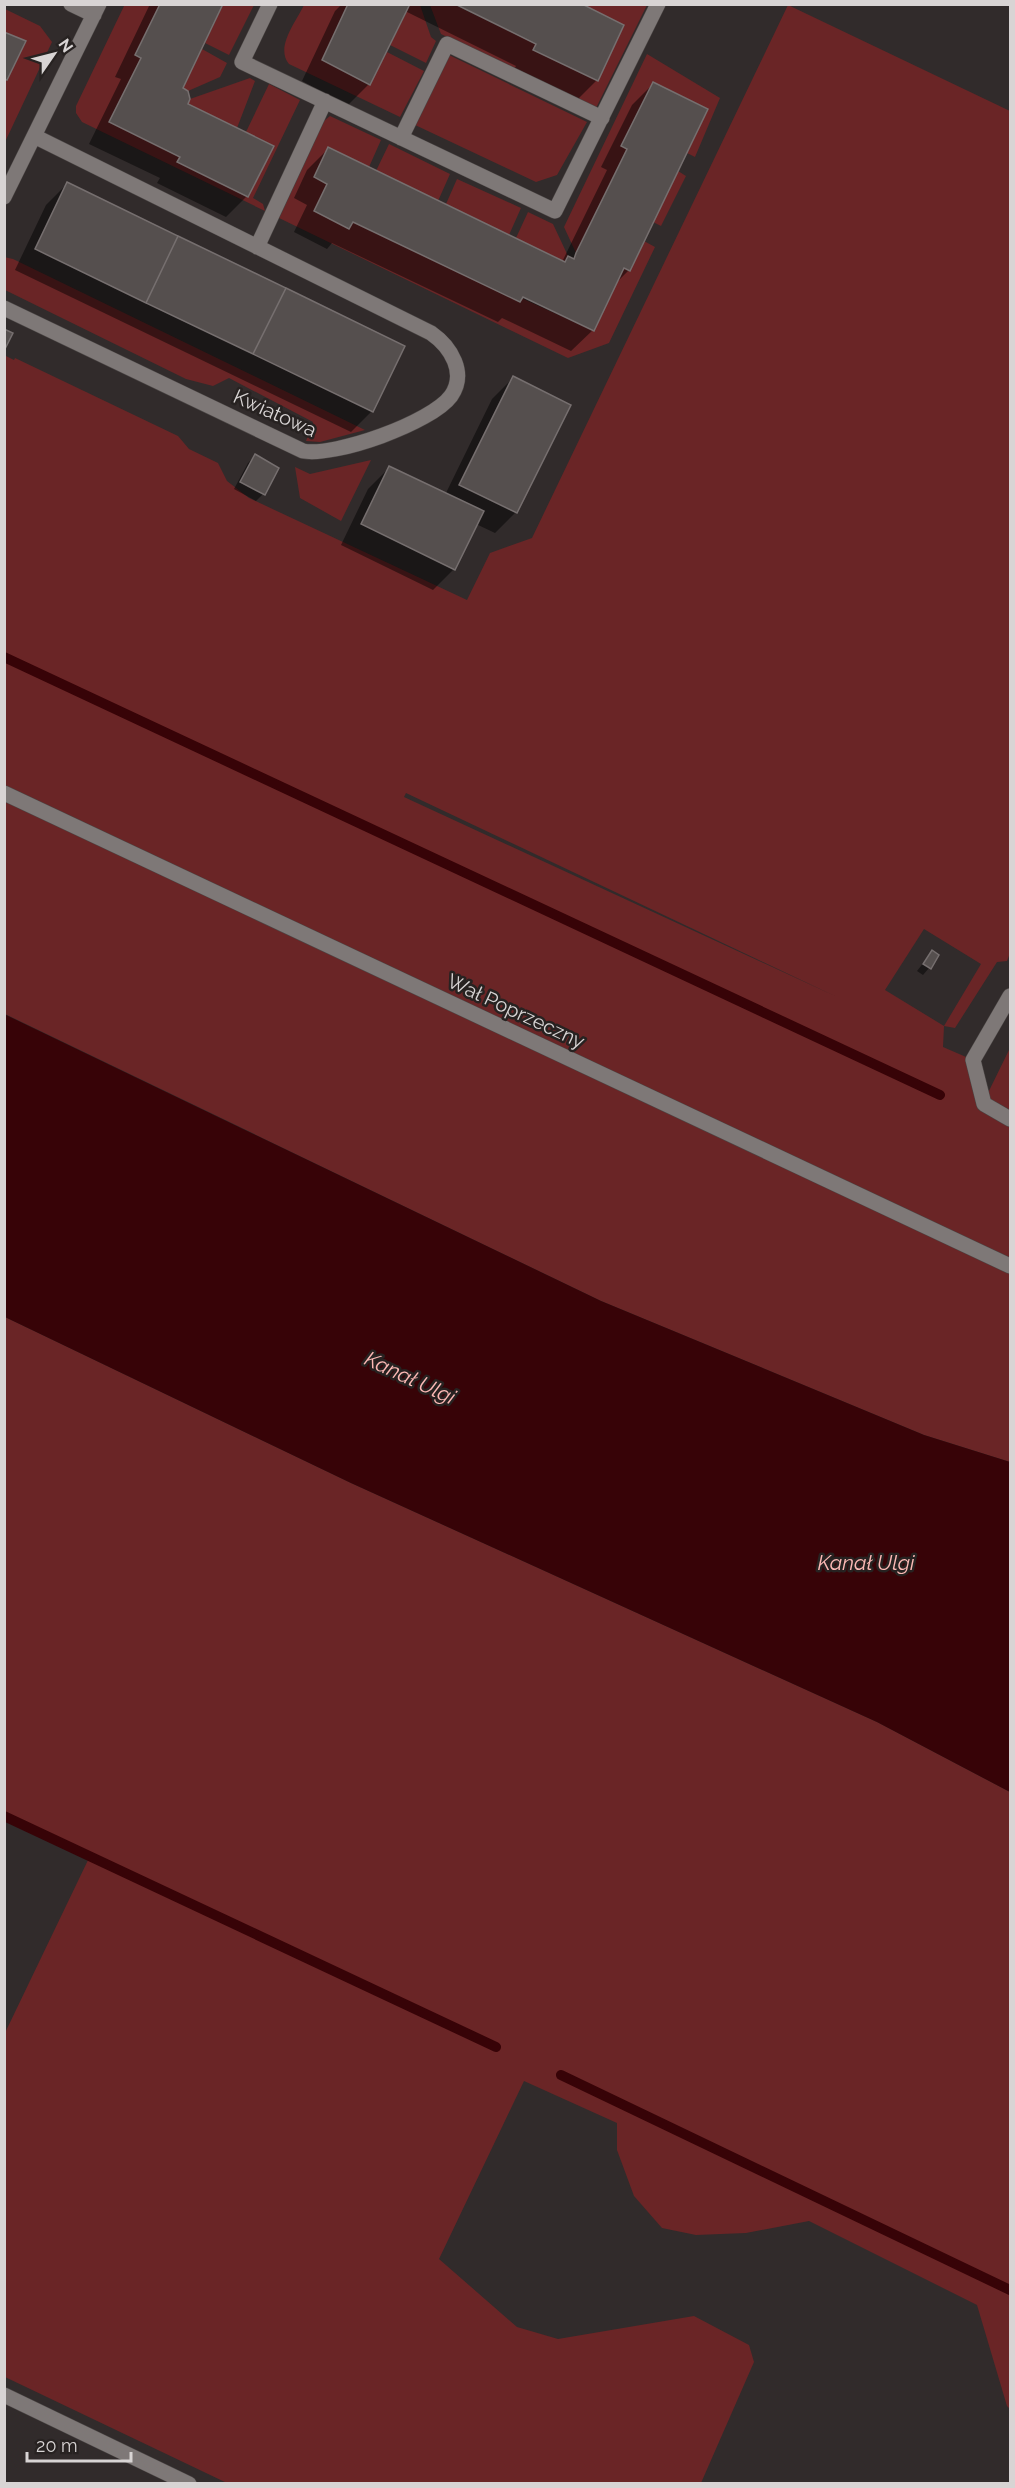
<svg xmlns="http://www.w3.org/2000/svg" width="1015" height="2488" font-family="Raleway,sans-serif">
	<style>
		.green { fill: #6a2526; fill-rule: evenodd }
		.water { fill: #370307 }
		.shadow { fill: #0007 }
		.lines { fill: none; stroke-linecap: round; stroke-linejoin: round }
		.stream { stroke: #370307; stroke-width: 10 }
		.building { fill: #554f4e; stroke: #766f6f; stroke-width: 1.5 }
		.minor-casing { stroke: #4b4645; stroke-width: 16 }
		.minor { stroke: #7e7877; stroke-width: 15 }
		.labels { text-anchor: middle; stroke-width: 5; stroke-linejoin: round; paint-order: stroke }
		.street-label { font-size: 20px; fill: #d8d4d4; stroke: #272221 }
		.water-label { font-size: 21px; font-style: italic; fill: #fcb9b5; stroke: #272221 }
	</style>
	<rect width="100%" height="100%" fill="#312b2b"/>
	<path class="green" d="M125,4L160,5L135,55L141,58L109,122L180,157L177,162L248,197L274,146L246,132L269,84L300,100L253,198L263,204L265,211L82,122L76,113V106Z
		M223,5H254L229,55L205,43Z
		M304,5H348L322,60L369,85L387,52L424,71L400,117L289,64C275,47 296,22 304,5Z
		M410,5H420L431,37L436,41L426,63L390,45Z
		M430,5H455L536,44L534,49L598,81L624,25L582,5H647L596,108L441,34Z
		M788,5L1010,111V953L1007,961L997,962L955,1028L944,1026L943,1047L973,1060L984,1104L1010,1119V1462L924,1435L601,1301L5,1014L4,355L14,360L15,358L178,436L189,449L218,463L227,481L249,498L467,600L490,553L532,538ZM406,793L835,996L404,797ZM924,929L981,964L944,1026L885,990Z
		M5,9L40,26L52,42L5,142Z
		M202,49L227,63L220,77L188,91L183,88Z
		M647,54L720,98L695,157L687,153L708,109L653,82L622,146L627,149L576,253L564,227Z
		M449,55L587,122L557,175L536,182L413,124Z
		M250,78L255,81L237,128L188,104L190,99Z
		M330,116L381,140L369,167L328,147L314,176L327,184L314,211L353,222L594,331L624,268L630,271L644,241L655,247L609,343L568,358L279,218L324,121Z
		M389,144L450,174L438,201L376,171Z
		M678,171L686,176L661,226L653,222Z
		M457,179L521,208L509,235L446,204Z
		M528,212L553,224L568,256L565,262L516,238Z
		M4,257L13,259L365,430L320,442L306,441L313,422L229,378L213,386L186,379L5,290Z
		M371,460L341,521L300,498L295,467L310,474Z
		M1010,1048V1110L986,1097Z
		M5,1317L351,1483L877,1722L1010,1792V2409L1007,2406L977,2305L809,2221L746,2233L696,2235L662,2228L634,2196L617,2150V2123L524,2081L439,2259L517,2327L558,2339L694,2316L749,2345L754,2362L701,2483H227L5,2377L4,2035L90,1856L5,1816Z"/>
	<path class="water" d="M4,1014L601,1301L924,1435L1010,1462V1792L877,1722L351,1483L5,1317Z"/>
	<path class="shadow" d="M150,4H221L180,89L186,105L247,196L226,217L157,183L160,178L89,144L121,79L115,77Z
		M342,4H579L597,80L576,101L513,71L516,66L405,11L369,84L347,106L302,81L335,11Z
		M653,84L629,270L615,284L593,330L571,351L502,318L498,322L332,243L327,249L294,232L307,205L294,198L307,170L328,149L562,262L607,170L601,167L632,105Z
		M67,184L372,411L351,432L15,270L46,205Z
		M513,378L516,512L495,533L476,524L454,569L433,590L341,545L368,489L389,468L445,495L492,399Z
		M255,456L263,494L256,501L234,489L248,463Z
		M932,952L929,968L923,975L917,971Z"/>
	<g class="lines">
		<path class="stream" d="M4,657L940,1095
			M4,1816L496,2047
			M561,2075L1010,2290"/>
	</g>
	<path class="building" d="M160,4H223L183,88L188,91L190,99L188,104L274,146L248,197L177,162L180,157L109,122L141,58L135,55Z
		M348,4H410L370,85L322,60Z
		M455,4H582L624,25L598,81L533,50L536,44Z
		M4,32L26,41L7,80L4,79Z
		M653,82L708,109L630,271L624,268L594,331L523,297L520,302L353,222L349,229L314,211L327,184L314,177L328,147L565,262L568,256L574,259L576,253L627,149L621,146Z
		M67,182L178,236L146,303L35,249Z
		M178,236L286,288L253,354L146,303Z
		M286,288L405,346L373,412L253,354Z
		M4,329L13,333L4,351Z
		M513,376L571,405L517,513L459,485Z
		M255,454L279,468L265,495L240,482Z
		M389,466L484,511L455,570L361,524Z
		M932,950L939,955L931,969L923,964Z"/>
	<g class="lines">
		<defs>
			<path id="minor" d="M71,4L94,15
				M270,4L242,62L555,211L658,4
				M401,138L447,44L602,118
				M4,197L99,4
				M257,247L325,101
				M4,308L303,451C335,457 431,423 451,396C467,373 451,347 431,333L34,136
				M4,793L1010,1266
				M1010,996L973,1060L984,1104L1010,1119
				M4,2395L189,2484"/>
		</defs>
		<use href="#minor" class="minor-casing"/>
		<use href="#minor" class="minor"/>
	</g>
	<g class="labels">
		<g class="street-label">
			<text transform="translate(275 413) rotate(24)" y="7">Kwiatowa</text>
			<text transform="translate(516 1011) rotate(25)" y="7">Wał Poprzeczny</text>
		</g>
		<g class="water-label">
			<text transform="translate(410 1378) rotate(25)" y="7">Kanał Ulgi</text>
			<text x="866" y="1570">Kanał Ulgi</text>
		</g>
	</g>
	<rect width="1015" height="2488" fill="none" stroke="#d8d4d4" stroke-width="12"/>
	<g transform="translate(54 54) rotate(55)" stroke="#272221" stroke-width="4.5" paint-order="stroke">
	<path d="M0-4.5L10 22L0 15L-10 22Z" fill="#d8d4d4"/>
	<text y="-9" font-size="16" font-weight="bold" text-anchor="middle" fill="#d8d4d4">N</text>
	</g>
	<path d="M27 2452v9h104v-9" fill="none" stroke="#d8d4d4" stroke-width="3"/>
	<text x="36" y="2452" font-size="18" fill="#d8d4d4" stroke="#272221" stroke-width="4.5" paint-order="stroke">20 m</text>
</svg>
